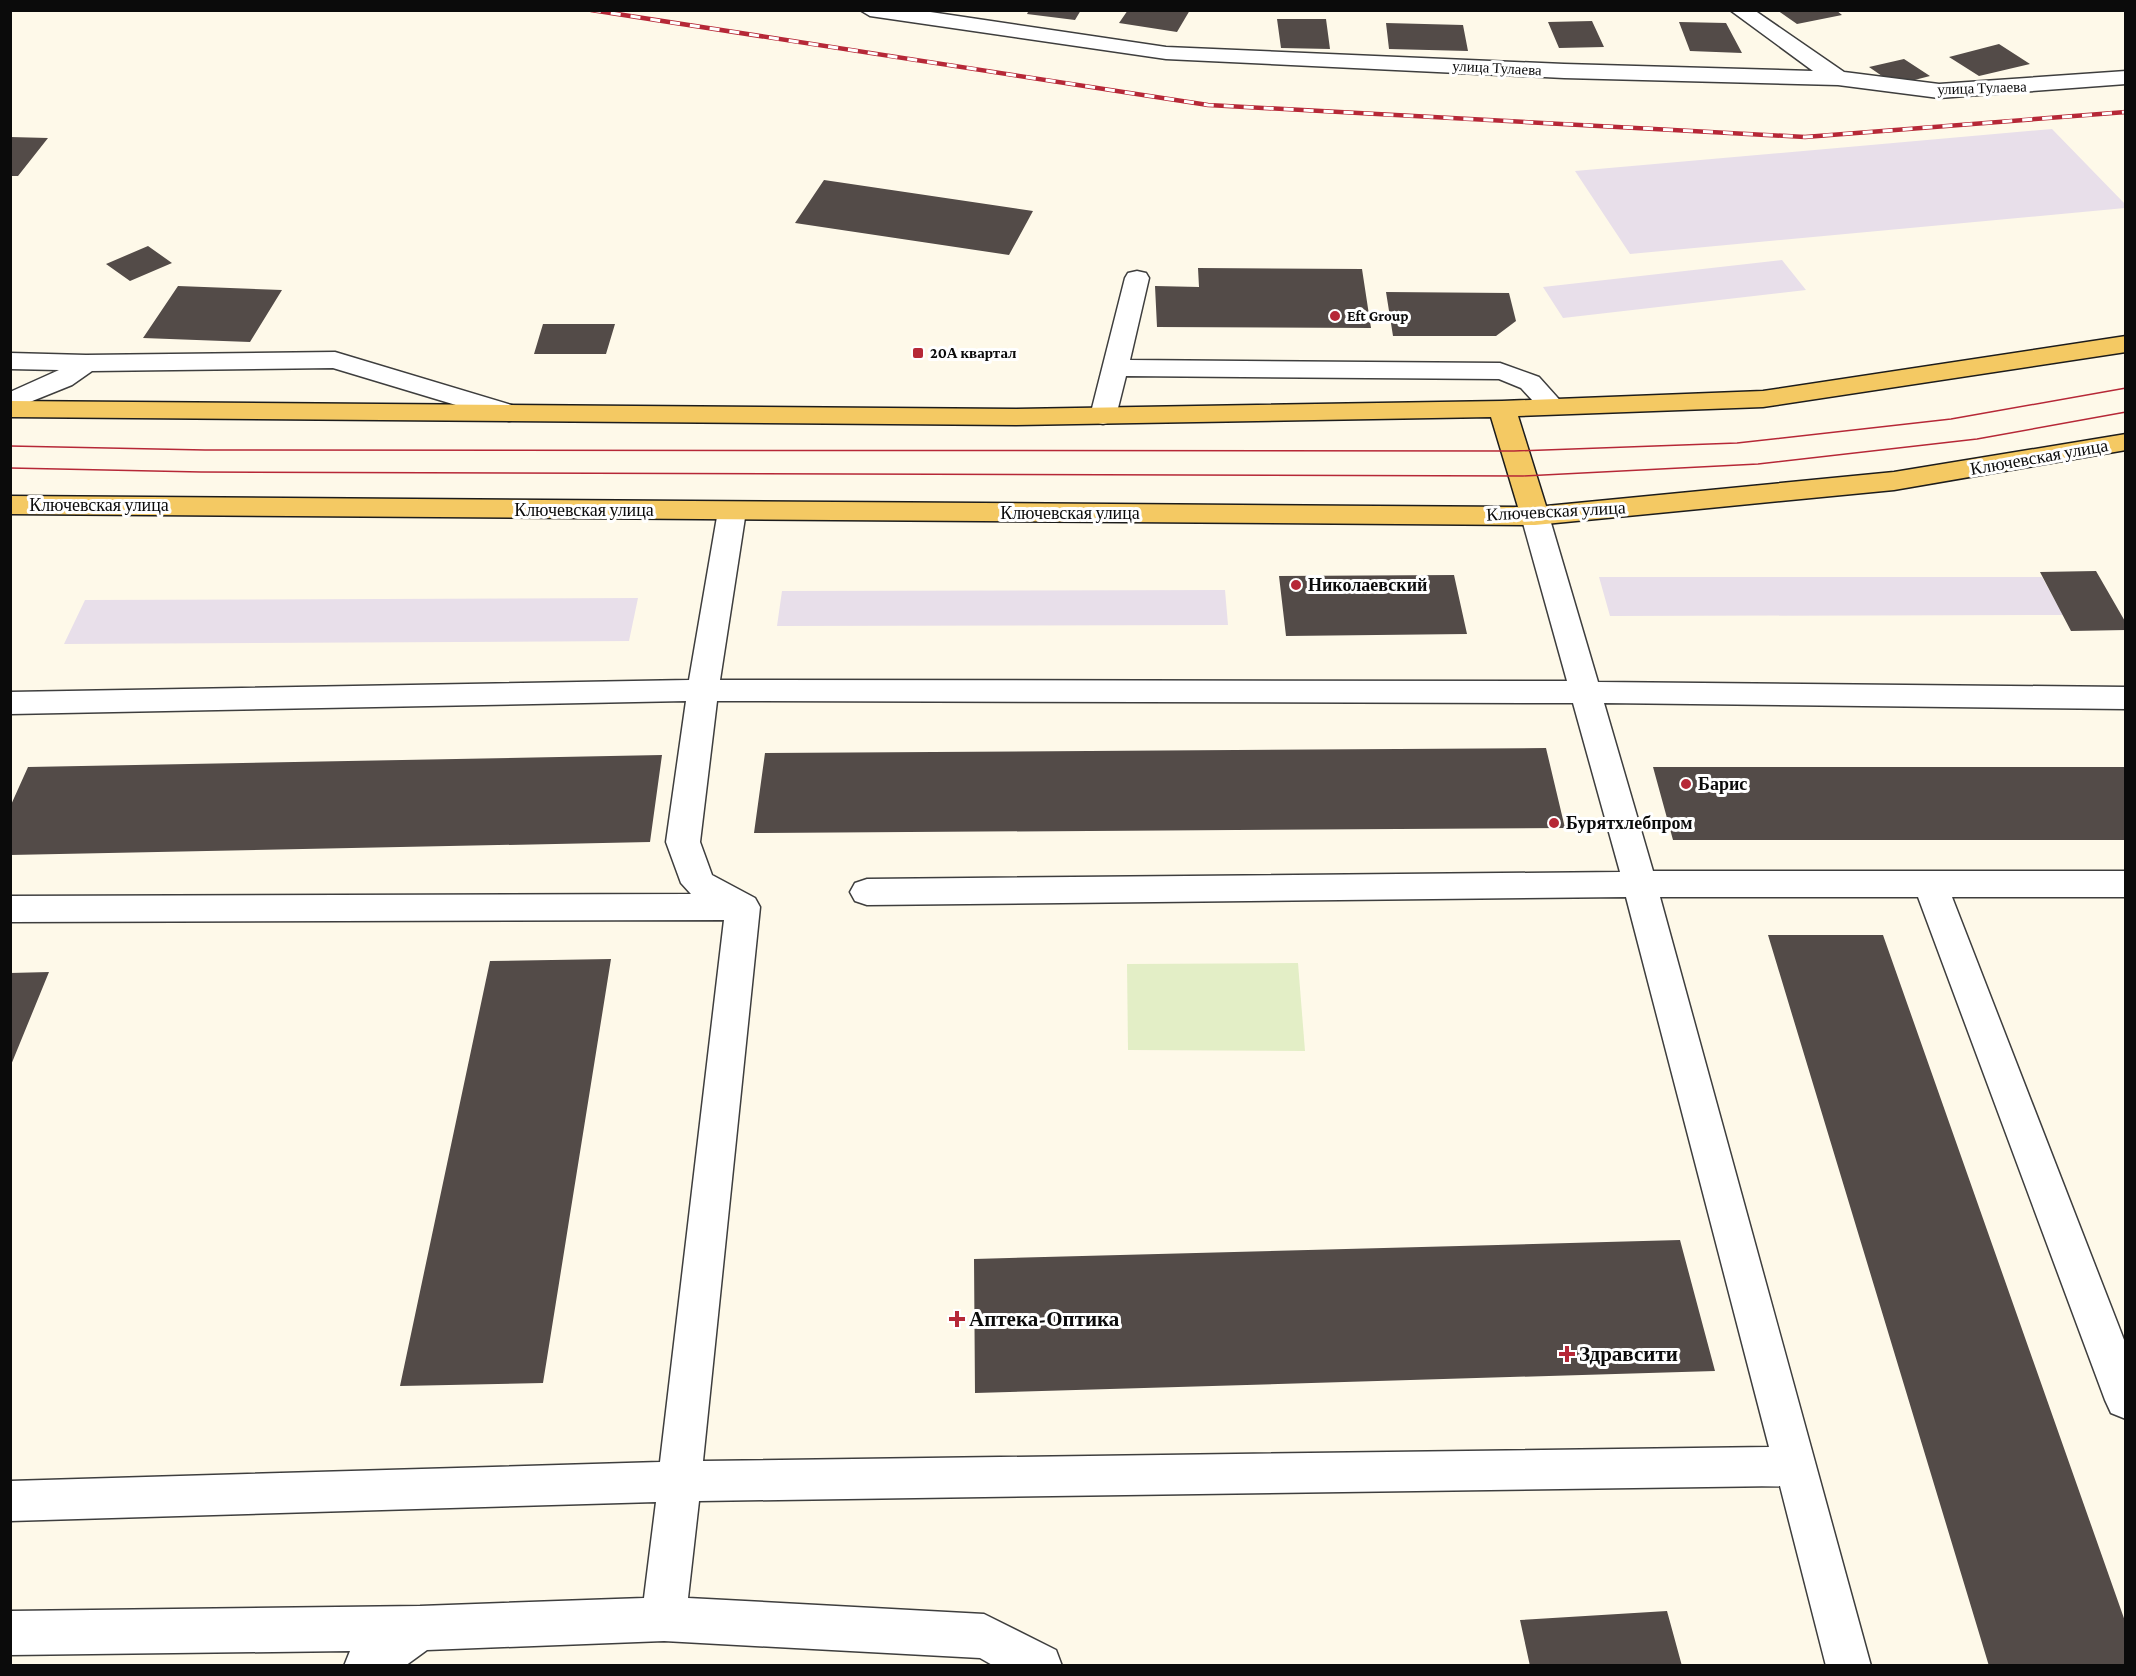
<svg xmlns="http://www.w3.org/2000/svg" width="2136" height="1676" font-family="'Crimson Pro',serif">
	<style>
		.industrial { fill: #e8dfea }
		.pitch { fill: #e3eec6 }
		.building { fill: #534b48 }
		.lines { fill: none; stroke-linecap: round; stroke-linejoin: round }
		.minor-casing { stroke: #3e3e3e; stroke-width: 3 }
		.major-casing { stroke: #1c1c1c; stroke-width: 3 }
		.minor { fill: #fff; fill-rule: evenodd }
		.major { fill: #f4c963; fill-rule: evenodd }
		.tram { stroke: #b62837; stroke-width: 1.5 }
		.rail-casing { stroke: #b62837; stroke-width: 4.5 }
		.rail { stroke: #fff; stroke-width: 3; stroke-dasharray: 10; stroke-linecap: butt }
		.poi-dot { fill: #b62837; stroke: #fff; stroke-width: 2 }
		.labels { text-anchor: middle; stroke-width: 6; stroke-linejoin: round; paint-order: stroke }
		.far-street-label { font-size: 15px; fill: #0b0b0b; stroke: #fff }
		.far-poi-label { font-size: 15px; font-weight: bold; fill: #0b0b0b; stroke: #fff; text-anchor: start }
		.street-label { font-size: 18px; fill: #0b0b0b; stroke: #fff }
		.poi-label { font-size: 18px; font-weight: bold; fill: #0b0b0b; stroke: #fff; text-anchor: start }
		.near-poi-label { font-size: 21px; font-weight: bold; fill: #0b0b0b; stroke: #fff; text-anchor: start }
	</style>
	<rect width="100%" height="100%" fill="#fef9e9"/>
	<path class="industrial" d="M2052,129L2125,204V208L1630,254L1575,171Z
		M1782,260L1806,290L1563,318L1543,287Z
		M1599,577H2042L2063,615L1610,616Z
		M1225,590L1228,625L777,626L782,591Z
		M638,598L629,641L64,644L85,600Z"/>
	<path class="pitch" d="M1298,963L1305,1051L1128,1050L1127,964Z"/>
	<path class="building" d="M1029,10H1081L1075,20L1027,14Z
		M1128,10H1190L1177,32L1119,23Z
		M1777,10H1836L1842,15L1797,24Z
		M1277,19H1326L1330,49L1281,48Z
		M1592,21L1604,47L1559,48L1548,22Z
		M1679,22L1726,23L1742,53L1690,51Z
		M1386,23L1463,25L1468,51L1389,49Z
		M1999,44L2030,64L1979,76L1949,57Z
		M1904,59L1930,76L1895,85L1869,67Z
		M10,137L48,138L18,176H10Z
		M824,180L1033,211L1009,255L795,223Z
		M148,246L172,263L130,281L106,264Z
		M1198,268L1362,269L1371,328L1157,327L1155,286L1199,287Z
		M178,286L282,290L250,342L143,338Z
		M1386,292L1509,293L1516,321L1496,336H1393Z
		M543,324H615L606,354H534Z
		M2096,571L2126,623V630L2071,631L2040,572Z
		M1454,575L1467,634L1286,636L1279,576Z
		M1546,748L1565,828L754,833L765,753Z
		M662,755L650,842L10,855V807L28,767Z
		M1653,767H2126V840H1673Z
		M1768,935H1883L2126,1624V1666H1989Z
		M611,959L543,1383L400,1386L490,961Z
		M49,972L11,1065H10V973Z
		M1680,1240L1715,1371L975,1393L974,1259Z
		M1667,1611L1682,1666H1530L1520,1620Z"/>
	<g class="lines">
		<defs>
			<path id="minor" d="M860,10H917L1166,47L1564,64L1813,71L1730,10H1754L1844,72L1939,84L2126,71V84L1939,98L1838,85L1564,78L1166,59L870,16Z
				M1137,271L1146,273L1149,278L1130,360L1500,363L1539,377L1565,406L1561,412L1552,414L1543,412L1521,388L1499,379L1126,376L1116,416L1112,422L1103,424L1094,422L1090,416L1125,278L1128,273Z
				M335,352L518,407L522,413L518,419L509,421L333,368L92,371L72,385L10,410V392L59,370L10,369V353L86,355Z
				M732,502L742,505L746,511L720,680L1567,681L1521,516L1525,510L1535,507L1545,510L1549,516L1598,682L2126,687V709L1604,703L1653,871H2126V897H1952L2126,1345V1419L2111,1413L2105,1400L1918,897H1660L1871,1666H1826L1780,1486L699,1501L688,1598L984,1614L1056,1650L1062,1666H994L980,1658L664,1641L427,1650L405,1666H344L350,1651L10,1655V1611L420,1606L644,1598L656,1502L10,1521V1481L660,1462L724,920L10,922V896L691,894L681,883L666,842L686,701L10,714V692L689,680L718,511L722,505ZM717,701L1573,703L1620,872L867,879L855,883L850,892L855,901L867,905L1626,897L1769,1447L703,1461L760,907L755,898L712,875L700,842Z"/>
			<path id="major" d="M2126,336V352L1763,407L1518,416L1546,506L1894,472L2126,434V450L1894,490L1535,525L10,514V496L1518,507L1491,417L1016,425L10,417V401L1016,409L1502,401L1763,391Z"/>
		</defs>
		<use href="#minor" class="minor-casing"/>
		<use href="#major" class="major-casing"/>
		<use href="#minor" class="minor"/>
		<use href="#major" class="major"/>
		<path class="tram" d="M10,446L205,450L1514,451L1737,443L1951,419L2126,388
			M10,468L201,472L1523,476L1758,464L1977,439L2126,412"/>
		<defs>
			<path id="rail" d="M591,10L1208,105L1805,137L2126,112"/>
		</defs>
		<use href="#rail" class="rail-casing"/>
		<use href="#rail" class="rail"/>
	</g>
	<g class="poi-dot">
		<circle cx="1335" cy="316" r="6"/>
		<rect x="912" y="347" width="12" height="12" rx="3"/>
		<circle cx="1296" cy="585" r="6"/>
		<circle cx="1686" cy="784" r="6"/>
		<circle cx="1554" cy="823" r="6"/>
		<path d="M954 1310h6v6h6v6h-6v6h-6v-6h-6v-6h6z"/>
		<path d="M1564 1345h6v6h6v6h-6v6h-6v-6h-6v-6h6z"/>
	</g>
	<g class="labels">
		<g class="far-street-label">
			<text transform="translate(1497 68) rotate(3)" y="5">улица Тулаева</text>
			<text transform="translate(1982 88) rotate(-2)" y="5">улица Тулаева</text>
		</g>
		<g class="far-poi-label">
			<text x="1347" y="321">Eft Group</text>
			<text x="930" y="358">20А квартал</text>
		</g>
		<g class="street-label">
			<text transform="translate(2039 457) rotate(-10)" y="6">Ключевская улица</text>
			<text x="99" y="511">Ключевская улица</text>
			<text x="584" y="516">Ключевская улица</text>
			<text transform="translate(1556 511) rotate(-3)" y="6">Ключевская улица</text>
			<text x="1070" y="519">Ключевская улица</text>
		</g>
		<g class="poi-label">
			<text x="1308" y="591">Николаевский</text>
			<text x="1698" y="790">Барис</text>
			<text x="1566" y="829">Бурятхлебпром</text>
		</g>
		<g class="near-poi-label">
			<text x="969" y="1326">Аптека-Оптика</text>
			<text x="1579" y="1361">Здравсити</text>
		</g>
	</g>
	<rect width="2136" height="1676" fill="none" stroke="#0b0b0b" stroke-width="24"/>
</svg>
